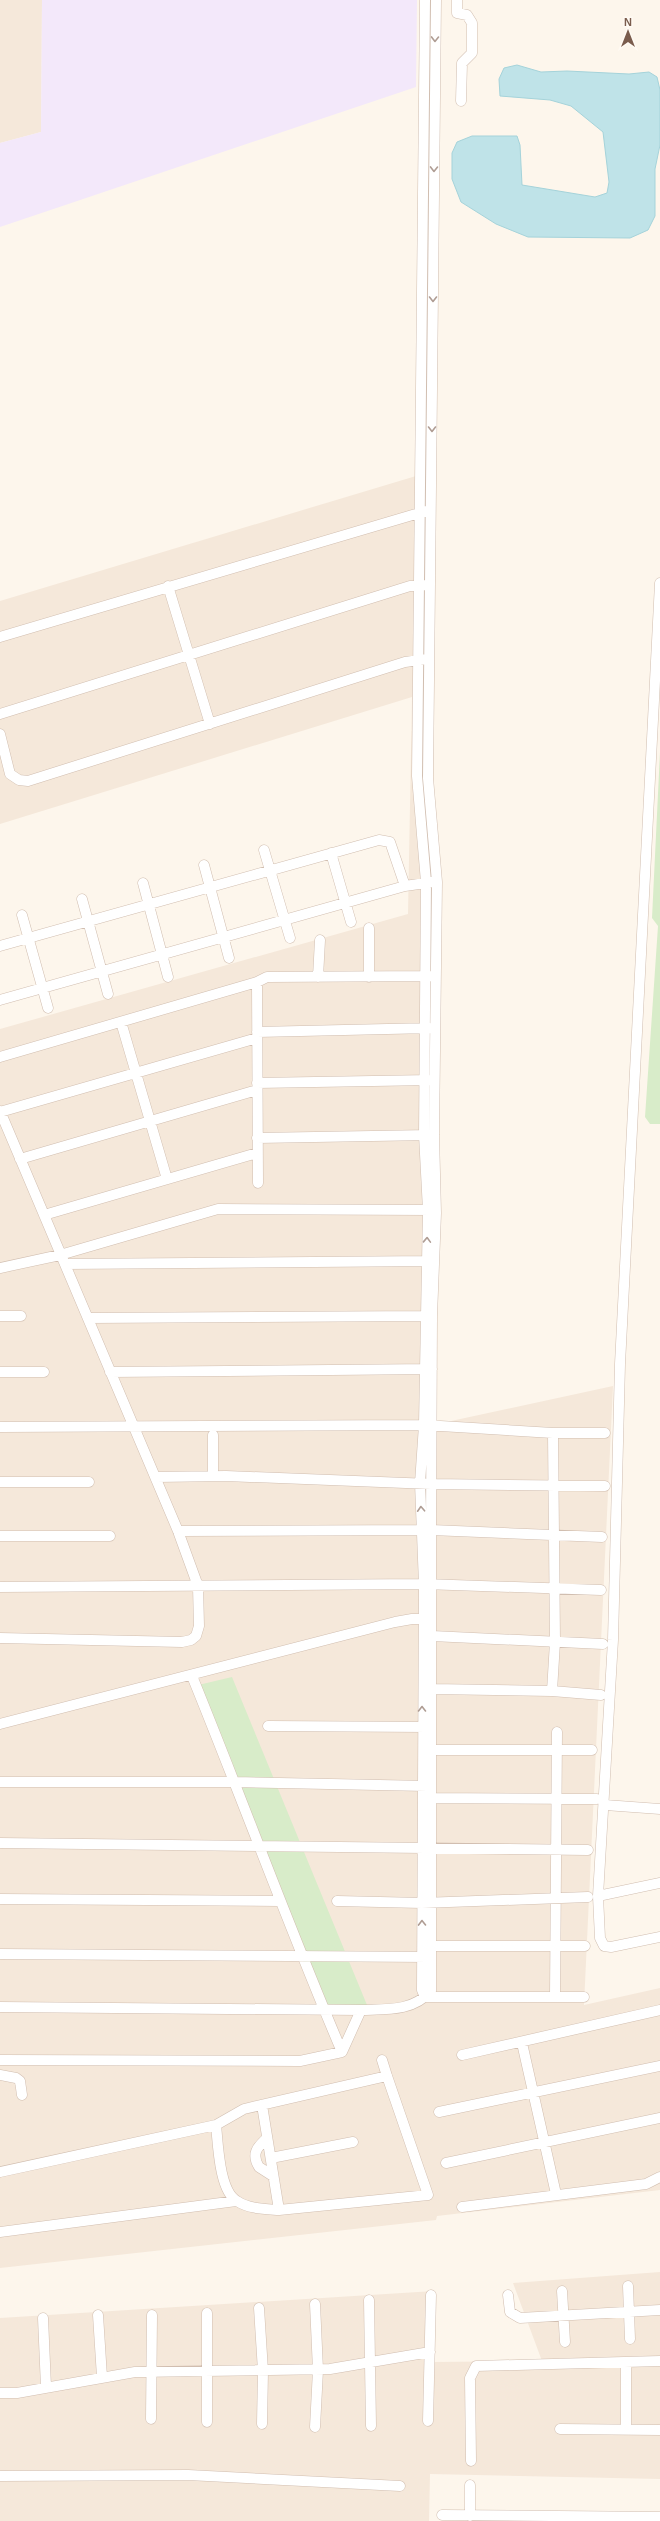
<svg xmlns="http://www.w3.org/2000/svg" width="660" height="2521" font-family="Helvetica,sans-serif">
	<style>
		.residential { fill: #f5e8da }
		.education { fill: #f3e8fa }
		.green { fill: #d8ecc9 }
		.water { fill: #bfe3e8; stroke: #a5d3da }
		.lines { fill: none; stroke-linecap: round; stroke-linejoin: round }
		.minor-casing { stroke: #d1beb0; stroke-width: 11 }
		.minor { stroke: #fff; stroke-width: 10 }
		.oneway { stroke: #af9d94 }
	</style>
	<rect width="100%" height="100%" fill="#fdf6ec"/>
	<path class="residential" d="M0,0H42L41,132L0,143Z
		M436,470L428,1426L613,1386L584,2005L660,1988V2190L437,2216L436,2220L0,2268V1029L408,914L412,697L0,824V601Z
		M660,2272V2479L430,2474L429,2521H0V2318L434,2291L432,2362L542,2361L513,2283Z"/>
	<path class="education" d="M42,0H417L416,87L0,227V143L41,132Z"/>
	<path class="green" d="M660,752V1124H650L645,1117L658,926L652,918Z
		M232,1677L367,2005L321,2007L194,1686Z"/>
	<path class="water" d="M517,65L541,72L567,71L629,74L649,72L657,77L660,90V145L655,169V216L648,230L630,238L528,237L496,224L461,202L452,179V153L457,142L472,136H517L520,145L522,185L595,197L607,193L609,182L603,132L571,106L550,100L500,96L499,79L504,68Z"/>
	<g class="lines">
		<defs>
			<path id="minor" d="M425,0L417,776L426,882L424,1135L428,1210L424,1425L420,1483L424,1584L422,1990L425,1997
				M457,0V13L467,15L472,23V53L462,63L461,101
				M660,583L620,1364L613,1640L598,1896L600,1938L604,1946L611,1947L660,1937
				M168,586L210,724
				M0,637L426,511
				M0,714L410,586L427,585
				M0,734L10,774L19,780L28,781L405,662L427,659
				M264,850L290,938
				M331,853L351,922
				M204,865L229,958
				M143,883L168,977
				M82,899L108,994
				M22,915L48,1008
				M0,946L379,840L390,842L405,886
				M318,977L320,940
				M369,977V928
				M0,1000L405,886L432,882
				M121,1022L167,1179
				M257,1032L431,1028
				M0,1057L257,982
				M257,1083L431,1080
				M0,1111L178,1531L198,1586L199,1626L196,1636L191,1640L182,1642L0,1638
				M0,1112L257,1038
				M257,1138L430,1135
				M20,1159L257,1090
				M258,1183L257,982L267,977L431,976
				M44,1215L257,1153
				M65,1264L432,1261
				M0,1268L60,1255L218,1209L434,1210
				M0,1316H21
				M88,1318L430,1316
				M0,1372H44
				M110,1372L432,1369
				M0,1427L424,1425L553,1433H605
				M213,1435V1476
				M156,1477L226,1476L431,1484L605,1486
				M0,1482H89
				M178,1531L431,1530L602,1537
				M0,1536H110
				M0,1587L424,1584L601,1590
				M432,1636L603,1644
				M192,1676C243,1801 289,1928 342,2052
				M432,1689L552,1691L601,1695
				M552,1691L555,1642L553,1433
				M0,1724L395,1622L412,1619H430
				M268,1726L428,1727
				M427,1750H592
				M0,1782H236L427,1786
				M424,1798L597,1799
				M605,1805L660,1809
				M0,1843L588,1850
				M598,1896L660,1883
				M0,1899L280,1901
				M337,1901L422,1903L588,1897
				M426,1946H585
				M0,1954L428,1957
				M425,1997H584
				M555,1997L557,1732
				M0,2007L361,2010C386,2009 412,2012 431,1991V1530L432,1316L436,1213L434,1135L437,882L428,778L436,0
				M522,2043L556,2194
				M462,2055L660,2010
				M0,2060L300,2061L342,2052L361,2010
				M382,2060L387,2076L428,2195L279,2210C265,2209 249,2209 237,2201C219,2191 218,2143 216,2125L244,2109L387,2076
				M0,2075L16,2078L20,2081L22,2095
				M262,2105L279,2210
				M439,2112L660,2066
				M267,2138C257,2147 251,2154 259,2167L273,2176
				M271,2158L353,2142
				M446,2163L660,2118
				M0,2172L216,2125
				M462,2207L646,2184L660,2177
				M0,2232L236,2201
				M628,2286L630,2339
				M562,2291L565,2342
				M508,2295L510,2312L520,2318L660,2310
				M369,2300L371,2426
				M259,2308L263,2371L262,2424
				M98,2315L102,2377
				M43,2318L46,2387
				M626,2362V2429
				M0,2393H17L135,2372L330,2369L430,2352
				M151,2419L152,2315
				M428,2421L431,2295
				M207,2422V2313
				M315,2427L318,2370L315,2304
				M560,2429L660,2430
				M471,2461L470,2378L476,2366L660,2361
				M0,2476L188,2475L400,2486
				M470,2485V2516
				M442,2515L660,2517"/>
		</defs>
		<use href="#minor" class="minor-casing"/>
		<use href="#minor" class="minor"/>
	</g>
	<defs><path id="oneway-chevron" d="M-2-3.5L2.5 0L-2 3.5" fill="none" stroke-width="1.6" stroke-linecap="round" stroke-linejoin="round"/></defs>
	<g class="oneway">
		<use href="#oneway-chevron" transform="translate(435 39) rotate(91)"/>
		<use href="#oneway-chevron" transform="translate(434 169) rotate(91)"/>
		<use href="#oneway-chevron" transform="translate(433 299) rotate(90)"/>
		<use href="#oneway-chevron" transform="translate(432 429) rotate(90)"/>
		<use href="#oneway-chevron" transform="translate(427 1240) rotate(-88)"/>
		<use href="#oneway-chevron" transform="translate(421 1509) rotate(-93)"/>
		<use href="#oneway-chevron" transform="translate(422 1709) rotate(-90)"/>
		<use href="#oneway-chevron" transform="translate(422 1923) rotate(-91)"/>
	</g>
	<g transform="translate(628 32)" stroke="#fffaf3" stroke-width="3" paint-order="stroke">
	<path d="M0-3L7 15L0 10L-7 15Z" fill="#7a5c4d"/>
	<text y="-6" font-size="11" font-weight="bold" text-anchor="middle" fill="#7a5c4d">N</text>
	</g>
</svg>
